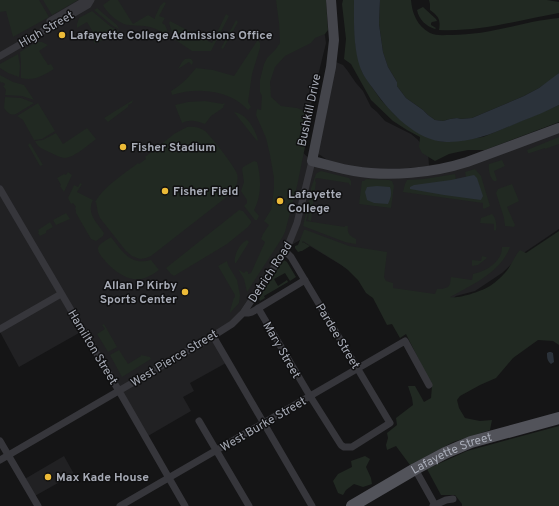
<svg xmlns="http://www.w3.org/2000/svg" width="559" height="506" font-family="Overpass,sans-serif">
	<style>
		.built { fill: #212123 }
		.green { fill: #212922 }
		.water { fill: #2b323a }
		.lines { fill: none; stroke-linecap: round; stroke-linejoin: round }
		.street { stroke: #36363b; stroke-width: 7 }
		.secondary { stroke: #44454b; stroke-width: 10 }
		.primary { stroke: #52535a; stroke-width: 12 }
		.poi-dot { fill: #ecba37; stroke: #101011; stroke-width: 1.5 }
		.labels { text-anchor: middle; stroke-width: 3; stroke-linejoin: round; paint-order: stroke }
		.street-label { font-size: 12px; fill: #a7abb6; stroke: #101011 }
		.poi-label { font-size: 12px; font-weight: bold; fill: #a7abb6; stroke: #101011; text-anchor: start }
	</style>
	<rect width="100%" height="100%" fill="#151516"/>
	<path class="built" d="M0,0H320L326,43L309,113L301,151L312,161L353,171L453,166L559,128V229L522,254L502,273L475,291L456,296L430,317L421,326L404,335L383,288L356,274L300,240L283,250L238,314L232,321L210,335L226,363L190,383L194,391L183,397L191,411L148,436L86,329L19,367L0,332Z
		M336,62L343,65L347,70L356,83L363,91L371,107L377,112L385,121L411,134L417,139L428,151L429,166L378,171L332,163L317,153Z
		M64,456L74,474L33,497L23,480Z"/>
	<path class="green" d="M0,0H39L49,17L13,37L6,11L0,12Z
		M43,0H78L52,15Z
		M110,0H118L133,24L148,15L155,19V17L160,6L164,2L166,3L159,16L165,18L162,23L165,25L170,37C164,33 157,29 150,27C143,25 136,26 129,25C120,25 106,12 103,5Z
		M276,0H326L328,30L325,34L315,38L311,43L285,56L275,67L270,82L271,97L281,106L297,108L305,111L309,119L305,147L297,186L285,232L282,238L247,292L244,279L238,269L244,273L246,271L248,272V274L251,273L265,242L261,239L263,234L269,225L264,221L271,210L272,205L274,187V178L270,155L266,138L256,115L257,109L261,110L262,96L260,92V80L264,64L267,58L275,50L280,43L279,23Z
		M343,0H354L355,38L356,48L362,72L367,80L381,100L396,116L419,133L438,141L446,142L483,137L559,105V122L485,150H468L458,152L449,154L435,161L422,153L419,147L420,137L407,130L393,121L371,100L351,64L344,59L346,39L342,4Z
		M380,0H411C412,13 417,26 430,33C436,36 444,35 451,35C479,35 505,28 532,22C541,20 550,19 559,18V73L554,78L539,88L524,96L472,118L461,119L457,118L450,119L443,121L435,120L428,115L423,110L406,98L397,86V82L388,67L383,52L379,24Z
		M429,0H547L559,2V13C518,20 481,32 439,30C441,19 438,16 430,10V4Z
		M423,7L436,19L437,21L432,22L431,23V25L436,28L435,29C426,26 419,20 417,10Z
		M97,8L105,15L117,25L119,29L113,26L94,10Z
		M92,11L110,26L119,31L95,44L92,39L96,37L87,22L77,28V24L79,18Z
		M226,14L229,16L211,51H192L174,39L169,23L170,21L212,43Z
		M236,20L238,22L223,49L221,48Z
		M258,40L260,43V48L252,74L248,102L251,107L248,110C243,105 237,100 230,97C212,89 191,89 172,95L171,91C181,85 189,77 196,68L213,70L234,76L257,41Z
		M37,42H42L48,45L39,51L48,65L51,64L54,69C42,76 35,81 21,78V63L20,52Z
		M18,54L20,66L19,77L8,73L0,68V64Z
		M185,59C189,58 192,58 193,62L192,65L189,62L178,69L182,62Z
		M0,75L13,82L24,85L34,100L22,96L5,95L6,90L3,86L5,85V84L2,82L1,83L0,81Z
		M5,97L21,98L34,103L16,114C10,116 7,112 4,108Z
		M133,100L132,103L128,105V107L108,122L104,118Z
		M205,101L223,104L224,103L225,104L223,106L224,107L211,116L205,124C197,121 190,119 182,123L175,105L188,102Z
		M38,103L55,131L42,139L34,140L23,120L17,116Z
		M234,112C247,114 255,129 258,140L257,141Z
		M187,127C193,126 200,127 205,131C210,135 236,168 237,174C239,180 236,187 233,192L151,256L146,258L140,259L132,256L126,251L100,218L98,213L96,202H95C104,186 124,174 138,163L139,164L146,159L145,157L174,134Z
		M87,128L96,139C88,145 74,158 64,158C59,157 54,154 49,152C43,149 38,148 35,141L43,140L56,133L63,144Z
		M559,137V144L545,149V148L530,153H528L527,150Z
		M30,143L43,165L40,166L28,145Z
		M502,160L505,166L494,171L497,180L496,181H494C490,178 488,169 489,164Z
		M254,161L257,162C261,177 262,195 254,210L259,216L257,220H255L244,206L247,203V200L241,191L244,182L242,169L243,167Z
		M475,169L481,176L490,206L484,209L483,208V203L403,192L405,184L407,180L424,179L455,174L456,179L466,177L465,172Z
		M321,171L349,178L351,181V186L349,184V183L317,178L315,179V181L316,182L314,196L311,193V188L316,174L317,173Z
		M68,172L72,175L64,192L60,186L61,185L57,178L64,174L66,175Z
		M366,179L389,180L392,181L394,186L391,208L359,204L362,181H364Z
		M80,183L82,184L77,192L93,200C86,214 97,222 104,233L103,236L96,241L91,239L76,213V211L75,208L76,207L73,203L71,204L68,198L74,185L78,187Z
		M512,184L519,201L507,207L515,225L514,227L505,226L504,218L496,193L498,189Z
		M310,196L314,198L311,221L308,220L310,206L306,221L345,227V226H348C347,234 350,236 356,239V244L345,242L303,226Z
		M239,210L243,211L251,221V223L248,227L227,244L174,276L171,274L166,268Z
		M66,213L70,219L56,225L53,220Z
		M492,214C496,218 497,225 496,230L495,231L494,230V224L480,223L481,218Z
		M50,222L53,227L46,231V233L40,236L38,233L39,232L38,230Z
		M304,230H306L349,246L387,252L384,277L386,281L393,283V288L435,294L437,289H442L448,287L450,284L451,277L472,280L473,274C483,272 495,266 500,256C501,254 502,250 502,247H510C501,272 472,285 450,297C459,299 482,291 490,286C495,283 505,274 508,269C513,262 514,257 520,250L526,253L559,231V345L553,341L538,340L513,358L496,378L480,385L460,396L457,400L459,408L465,418L480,421L492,420L490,430L453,442L410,465L396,446L387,450L386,445L388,438L387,433L397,425L396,418L413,405L412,398L408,386H415L424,402L431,398L432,386L406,334L400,338L392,324L387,325L373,298L366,293L358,280L348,270L340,264L303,241L302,243L303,242L310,246L302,251H301L298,252L295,248V246L298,245Z
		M111,237C122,251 130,266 151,260L159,270C155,273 150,276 145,278C131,283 116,273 106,262C104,259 98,254 98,249C97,245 108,239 111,237Z
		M247,240L249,242L236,263H235C233,256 240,243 247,240Z
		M482,256L486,257L487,258L478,265L472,266V260L481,261Z
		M284,260L287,262L296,277L290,281L285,273L274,279L278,286L287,280L288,282L264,296L265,298L260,301L259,299L263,292H262Z
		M227,261L228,265L237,280L240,295L239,303L230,313V311L234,297L235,298V295L218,266Z
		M104,324L117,347L108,352L97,334L105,329L102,325Z
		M119,350L128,364L141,356V355L150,357L151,359L122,377L110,355Z
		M559,426V506H462V504L455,495H441L427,469L467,451Z
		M365,456L370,459L366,467L371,478L372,484L363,487L354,484L346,490L343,495L338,493L333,481L338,474L352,467L351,461Z"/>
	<path class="water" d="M354,0H380L379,24L383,52L388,67L397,82V86L406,98L423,110L428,115L435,120L443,121L450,119L457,118L461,119L472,118L524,96L539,88L559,73V105C547,111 535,116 522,121C498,131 474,143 446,142C417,141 390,113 374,90C369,83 363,76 360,67C353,46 354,22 354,0Z
		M474,175L477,178L483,196L481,200L444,195L410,189V187L414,185L451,180Z
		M377,186L390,187C392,193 391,198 388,204L374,203L367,200L365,192L367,187Z
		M549,352H551L553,353L554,362L551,364C547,361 547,357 547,353Z"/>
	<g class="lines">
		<path class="street" d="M50,21L86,0
			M0,56L88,5L91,0
			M0,189L88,339L119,391L185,506
			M258,308L310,396L341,445L344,447H352L390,423L291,257L285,251
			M243,313H248L252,312L305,280
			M0,329L61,294
			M213,336L312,506
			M199,421L249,506
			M0,441L38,506
			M0,460L213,336L232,324L243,313L285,251L289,243L297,223L312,161
			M415,469L435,505
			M120,506L405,341L429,385
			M433,506L446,500L453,499"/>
		<path class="secondary" d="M331,0L334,40L331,67L312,161C326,164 340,169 354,171C389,177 433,173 467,162L559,128"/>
		<path class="primary" id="s1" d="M352,506L415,469L445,453L471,442L559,418"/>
	</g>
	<g class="poi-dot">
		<circle cx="62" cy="35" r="4"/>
		<circle cx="123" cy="147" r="4"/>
		<circle cx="165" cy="191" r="4"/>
		<circle cx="280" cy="201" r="4"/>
		<circle cx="185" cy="292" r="4"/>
		<circle cx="48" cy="477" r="4"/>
	</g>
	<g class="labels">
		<g class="street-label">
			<text transform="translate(46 29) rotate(-30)" y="4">High Street</text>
			<text transform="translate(309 110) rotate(-78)" y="4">Bushkill Drive</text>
			<text transform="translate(270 272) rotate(-57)" y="4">Detrich Road</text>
			<text transform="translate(338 336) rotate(59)" y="4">Pardee Street</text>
			<text transform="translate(93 347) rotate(59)" y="4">Hamilton Street</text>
			<text transform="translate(282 350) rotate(60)" y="4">Mary Street</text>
			<text transform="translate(174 358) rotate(-31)" y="4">West Pierce Street</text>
			<text transform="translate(263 424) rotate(-30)" y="4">West Burke Street</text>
			<text dy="4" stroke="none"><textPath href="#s1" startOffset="113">Lafayette Street</textPath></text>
		</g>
		<g class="poi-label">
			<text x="70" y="39">Lafayette College Admissions Office</text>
			<text x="131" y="151">Fisher Stadium</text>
			<text x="173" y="195">Fisher Field</text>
			<text x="288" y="198">Lafayette<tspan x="288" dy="14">College</tspan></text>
			<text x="177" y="289" text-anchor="end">Allan P Kirby<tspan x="177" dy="14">Sports Center</tspan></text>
			<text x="56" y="481">Max Kade House</text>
		</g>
	</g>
</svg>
